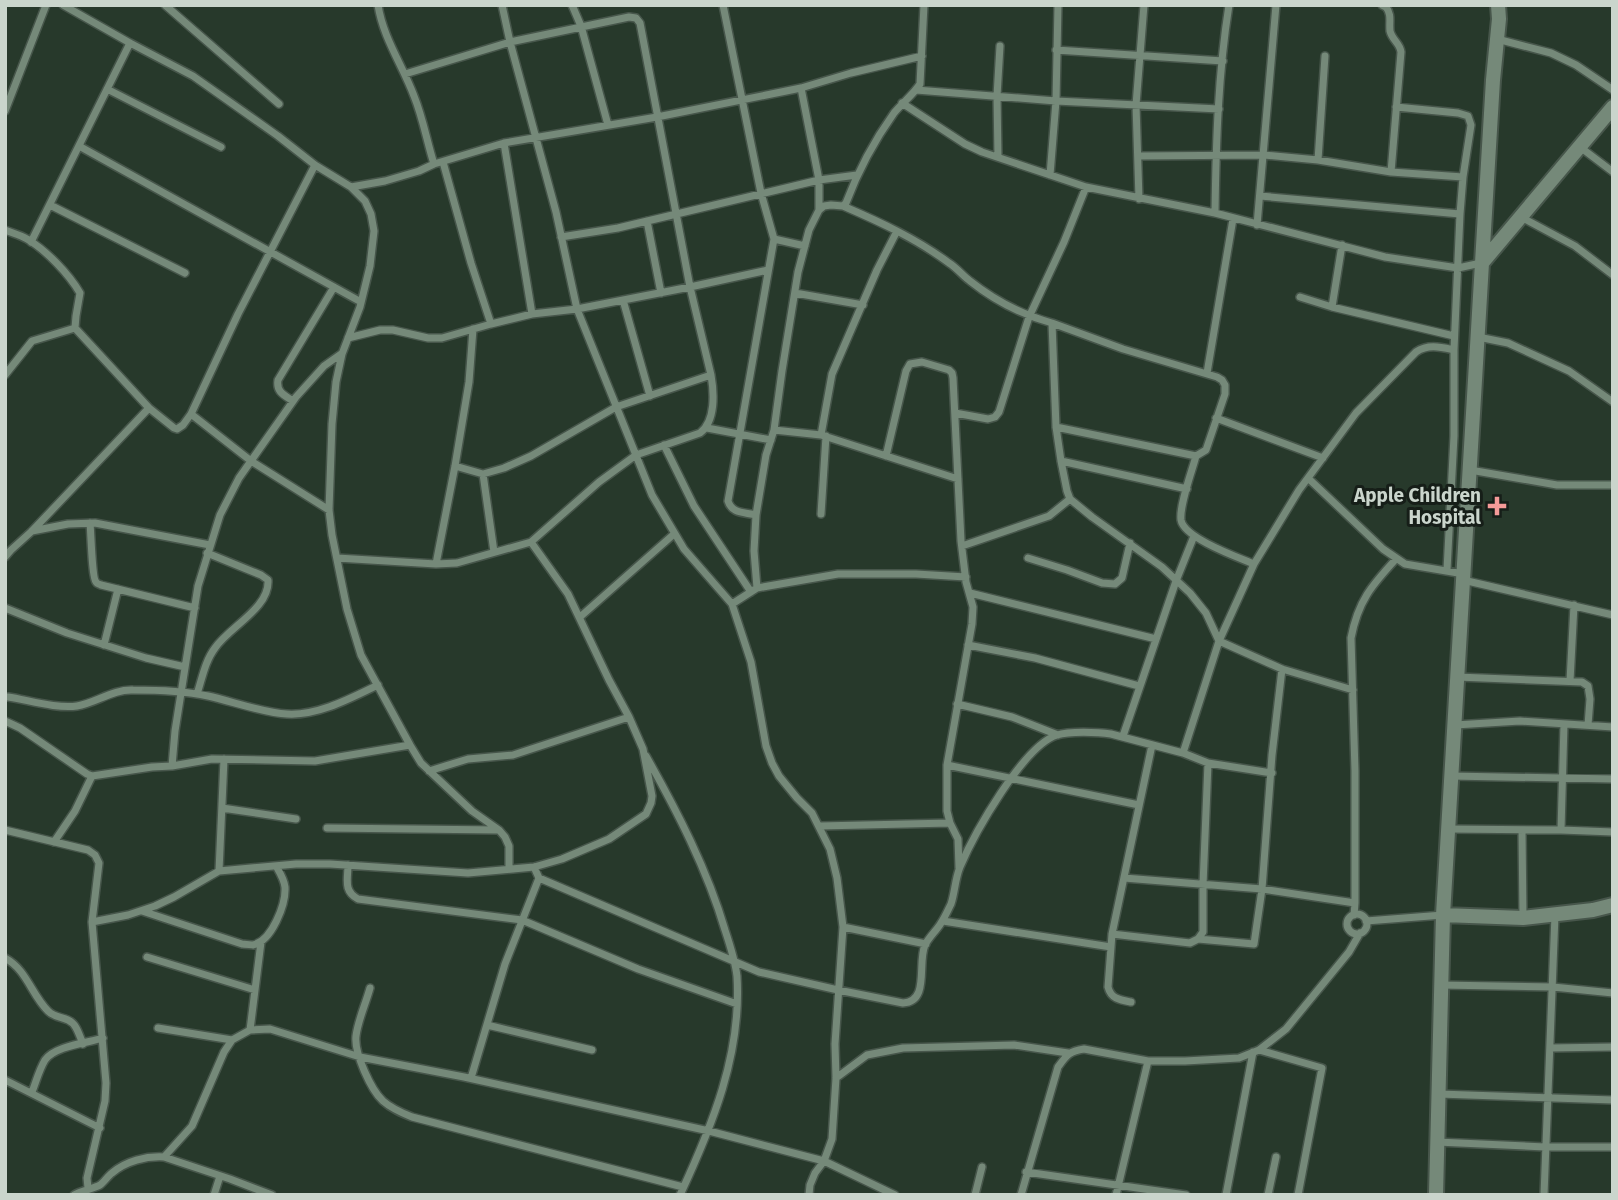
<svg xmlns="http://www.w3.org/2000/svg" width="1618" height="1200" font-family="'Fira Sans',sans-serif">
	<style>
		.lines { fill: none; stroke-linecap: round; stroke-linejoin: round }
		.street-casing { stroke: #47564b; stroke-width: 10 }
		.secondary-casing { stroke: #47564b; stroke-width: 18 }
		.street { stroke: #758979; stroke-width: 7 }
		.secondary { stroke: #758979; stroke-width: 14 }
		.poi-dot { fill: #f59b98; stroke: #161e18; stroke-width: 2.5 }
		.labels { text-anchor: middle; stroke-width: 6; stroke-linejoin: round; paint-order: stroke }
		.poi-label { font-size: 19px; font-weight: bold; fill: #cad5cc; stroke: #161e18; text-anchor: end }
	</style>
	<rect width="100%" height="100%" fill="#27392b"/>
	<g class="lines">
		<defs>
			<path id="street" d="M63,5L130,43L193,76L278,136L315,165L351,187L365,201L371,214L374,231L370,266L360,307L342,354L336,382L332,424L329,510L332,535L347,609L361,655L410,745L421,763L472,811L499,830L505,837L509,846V868
				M165,5L279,104
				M378,5C383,38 403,66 414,96C423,118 427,142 434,164
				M502,5L510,42L556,212L577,309L652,495L684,549L732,604
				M572,5L581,26L608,125
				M723,5L761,193L774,239L728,501C732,514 744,512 756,515
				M1382,5L1386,7C1392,15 1389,21 1390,31C1392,40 1400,43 1401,52L1391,172
				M1497,39L1551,53L1576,65L1613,90
				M1056,50L1223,61
				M801,88L819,180V210
				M107,89L221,147
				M916,90L1056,101L1219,109
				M902,103L965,144L982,152L1086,187L1215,213L1385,257L1458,268L1481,263
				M1396,107L1458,113L1468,116L1471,125L1463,177L1460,214L1454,350V436L1447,570
				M5,111L46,5
				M504,143L532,314
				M79,146L361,302
				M1580,147L1613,172
				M1138,156L1264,155L1318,160L1391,172L1463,177
				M998,157L997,96L1000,46
				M1318,160L1325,56
				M443,162L471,263L491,324
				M315,165L238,314L191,414L251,461L329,510
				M1050,175L1056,101L1058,5
				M351,187L385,181L419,171L434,164L504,143L657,117L801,88L851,73L922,56
				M1260,196L1460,214
				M1139,199L1136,105L1144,5
				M50,205L185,273
				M843,206C880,222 917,239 949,263C957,268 963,276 970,281C994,300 1023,315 1052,323L1056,427L1061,461L1067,491L1070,499L1092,517L1162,567L1190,593L1206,613L1219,641L1282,669L1353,690
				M1215,213C1216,144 1218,74 1229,5
				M1521,217L1575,246L1613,275
				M647,221L661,293
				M1257,225L1276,5
				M5,230C12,233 20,235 27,239C46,250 69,274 80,293L76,316L75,328L149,408L32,531L11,550L5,557
				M897,231L877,270L832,374L821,435L958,479
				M561,237L618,228L819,180L857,175
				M774,239L805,246
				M31,242L130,43
				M795,293L863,305
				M1300,297L1332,307L1454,336
				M623,300L650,396
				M1332,307L1342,245
				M1052,323L1123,349L1217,377L1222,380L1225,385V394L1206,450L1196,456L1056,427
				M1478,337L1508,343L1569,371L1613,402
				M348,338L380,330H393L428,338H442L491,324L532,314L577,309L690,287L768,270
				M1207,373L1233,219
				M5,375L32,341L75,328
				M293,401C284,395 276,392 278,380L334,287
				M149,408L174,428L177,429L183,425L191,414
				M955,413L988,419L995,417L999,412L1029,317L1064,242L1086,187
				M1216,418L1323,458
				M707,428L771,440
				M774,430L821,435
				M664,445L694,506L751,592
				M886,456L906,371L910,364L922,362L949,370L952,373L953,378L961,541L966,582L973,607L972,624L947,765V811L950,823L958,839L959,868
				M1196,456C1192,471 1179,506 1181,520C1184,538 1237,557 1254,564
				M1061,461L1187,489
				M455,466L483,474L504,468L531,456L616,407L711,375
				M1470,470L1557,485H1613
				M483,474L494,552
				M1309,479L1383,549L1405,564L1464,574
				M821,514L826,436
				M90,523C91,533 92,578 96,582C97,584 99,584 101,585L195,608
				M32,531L68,524L95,523L210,545
				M962,546L1049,516L1070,499
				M337,558L436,564L457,563L531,542L599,482L636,455L700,433C716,421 714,392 711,375L690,287L640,23L636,18L629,17L510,42L405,74
				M1028,558L1067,570L1102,583L1115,584L1122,578L1130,543
				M436,564L455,466L469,382L473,329
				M1463,580L1613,615
				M757,588L838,574H916L966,577
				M970,593L1156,639
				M5,608L67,633L146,658L185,667
				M580,617L674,534
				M104,645L118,589
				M968,645L1035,658L1139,686
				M1457,677L1582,682L1588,686L1590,699L1588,725
				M1570,681L1574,605
				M197,694C202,679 205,661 215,648C229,627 270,608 268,580L261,575L207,553
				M8,697C28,700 57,709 77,706C96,703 113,689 133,690C157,690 184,691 208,696C231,701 264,713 287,714C318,716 351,698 378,685
				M957,704L1012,717L1058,735
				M5,721L20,728L87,774L92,776L152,767L172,766L212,759L315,761L410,745
				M1564,724L1561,830L1613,832
				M1455,725L1520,721L1613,727
				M1123,736L1176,581L1194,536
				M1183,753L1219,641L1254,564L1299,490L1356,413L1416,352C1428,344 1440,347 1454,350
				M646,756C677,811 707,869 725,930C730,945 735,960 737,976C742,1054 712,1126 680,1195
				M947,765L1139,805
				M172,766L175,731L198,586L220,515L239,478L296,397L324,366L341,354
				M429,771L468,759L513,755L629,717
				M1451,776L1613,779
				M222,808L296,819
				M820,826L950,823
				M327,828L498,830
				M1448,829L1561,830
				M5,830L88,850L95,855L99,863L92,922L106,1083L105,1101L87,1178L88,1188
				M1522,830L1523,918
				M54,842L75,811L92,776
				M348,865C348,879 343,891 358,899L522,920L638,969L737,1004
				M534,867L539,878L759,972L838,990L903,1003C930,1002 917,963 925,945C929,937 937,930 941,923C945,917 948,910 951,904C955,892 955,879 960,867C974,834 1023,746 1057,735C1069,731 1098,732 1111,734L1183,753L1208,763L1272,773
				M219,871L224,759
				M1124,878L1262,889L1355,903L1354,915
				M1355,903V771L1351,638C1358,601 1372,585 1396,559
				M142,911L242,944C244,944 252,945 253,945C272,941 286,904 285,887C284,879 280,873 276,866
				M1347 924a10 10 0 1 1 20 0a10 10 0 1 1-20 0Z
				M943,921L1111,947
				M1366,921L1443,915
				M92,922L128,915L155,906L174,897L219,871L296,864H330L468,873L534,867L562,859L609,839L646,814L651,803L652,796L643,749L629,717L609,680L568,594L531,542
				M843,927L926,944
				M1112,934L1190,943L1198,939L1203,932V885L1208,763
				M1198,939L1254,944L1262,889L1272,755L1282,669
				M147,957L255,990
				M5,958C27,970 31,994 48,1011C54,1017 61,1017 68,1020C77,1024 79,1035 83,1044
				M1441,985L1553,987L1613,993
				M370,988C366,1003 358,1020 356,1036C354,1053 371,1090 383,1101C392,1109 402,1113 412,1117L683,1187
				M1131,1002C1120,1000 1111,999 1108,987L1112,934L1152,745
				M487,1025L592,1050
				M158,1028L232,1040
				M250,1030L261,942
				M1550,1048L1613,1047
				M1259,1050L1322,1068L1298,1195
				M471,1078L505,964L539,878
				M836,1078L867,1055L903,1048L1014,1045L1068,1053
				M5,1080L100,1128
				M32,1092C36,1082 39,1070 45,1060C55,1046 87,1043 103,1038
				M1439,1094L1613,1100
				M1437,1142L1545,1147H1613
				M164,1157L192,1126L224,1052L232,1040L250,1030L270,1029L360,1057L464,1077L709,1131L824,1161L895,1195
				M1026,1172L1186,1195
				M74,1195C81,1191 95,1188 100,1185C104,1182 108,1176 112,1173C126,1161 146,1156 164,1157L230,1179L272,1195
				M214,1195L220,1176
				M809,1195L810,1185L815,1173L824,1161L832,1139L836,1078L835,1044L843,927L837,878L830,849L812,813L797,798L779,776L772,763L766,746L751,662L732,604L757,588L754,551L756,515L766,455L774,430L782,371L798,272L809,230L819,210L824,206L831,205L843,206L846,203C858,171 874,141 894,113C902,103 913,95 920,84L924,5
				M975,1195L982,1167
				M1021,1195L1058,1067C1066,1056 1069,1051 1084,1049L1148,1061H1185L1239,1058L1259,1050L1286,1029L1349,952L1360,933
				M1116,1195L1148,1061
				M1226,1195L1253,1052
				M1268,1195L1276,1157
				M1544,1195L1555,915"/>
			<path id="secondary" d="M1482,263L1493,80L1499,19L1498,5
				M1443,915L1523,918L1593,910L1613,905
				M1436,1195L1443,915L1482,263L1613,107"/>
		</defs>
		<use href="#street" class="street-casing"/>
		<use href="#secondary" class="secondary-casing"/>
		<use href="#street" class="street"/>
		<use href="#secondary" class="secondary"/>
	</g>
	<path class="poi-dot" d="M1493.5 495.5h7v7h7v7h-7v7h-7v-7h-7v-7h7z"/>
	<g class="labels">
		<g class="poi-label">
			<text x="1481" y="502">Apple Children<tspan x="1481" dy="22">Hospital</tspan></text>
		</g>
	</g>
	<rect width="1618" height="1200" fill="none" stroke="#cad5cc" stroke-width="14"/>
</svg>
